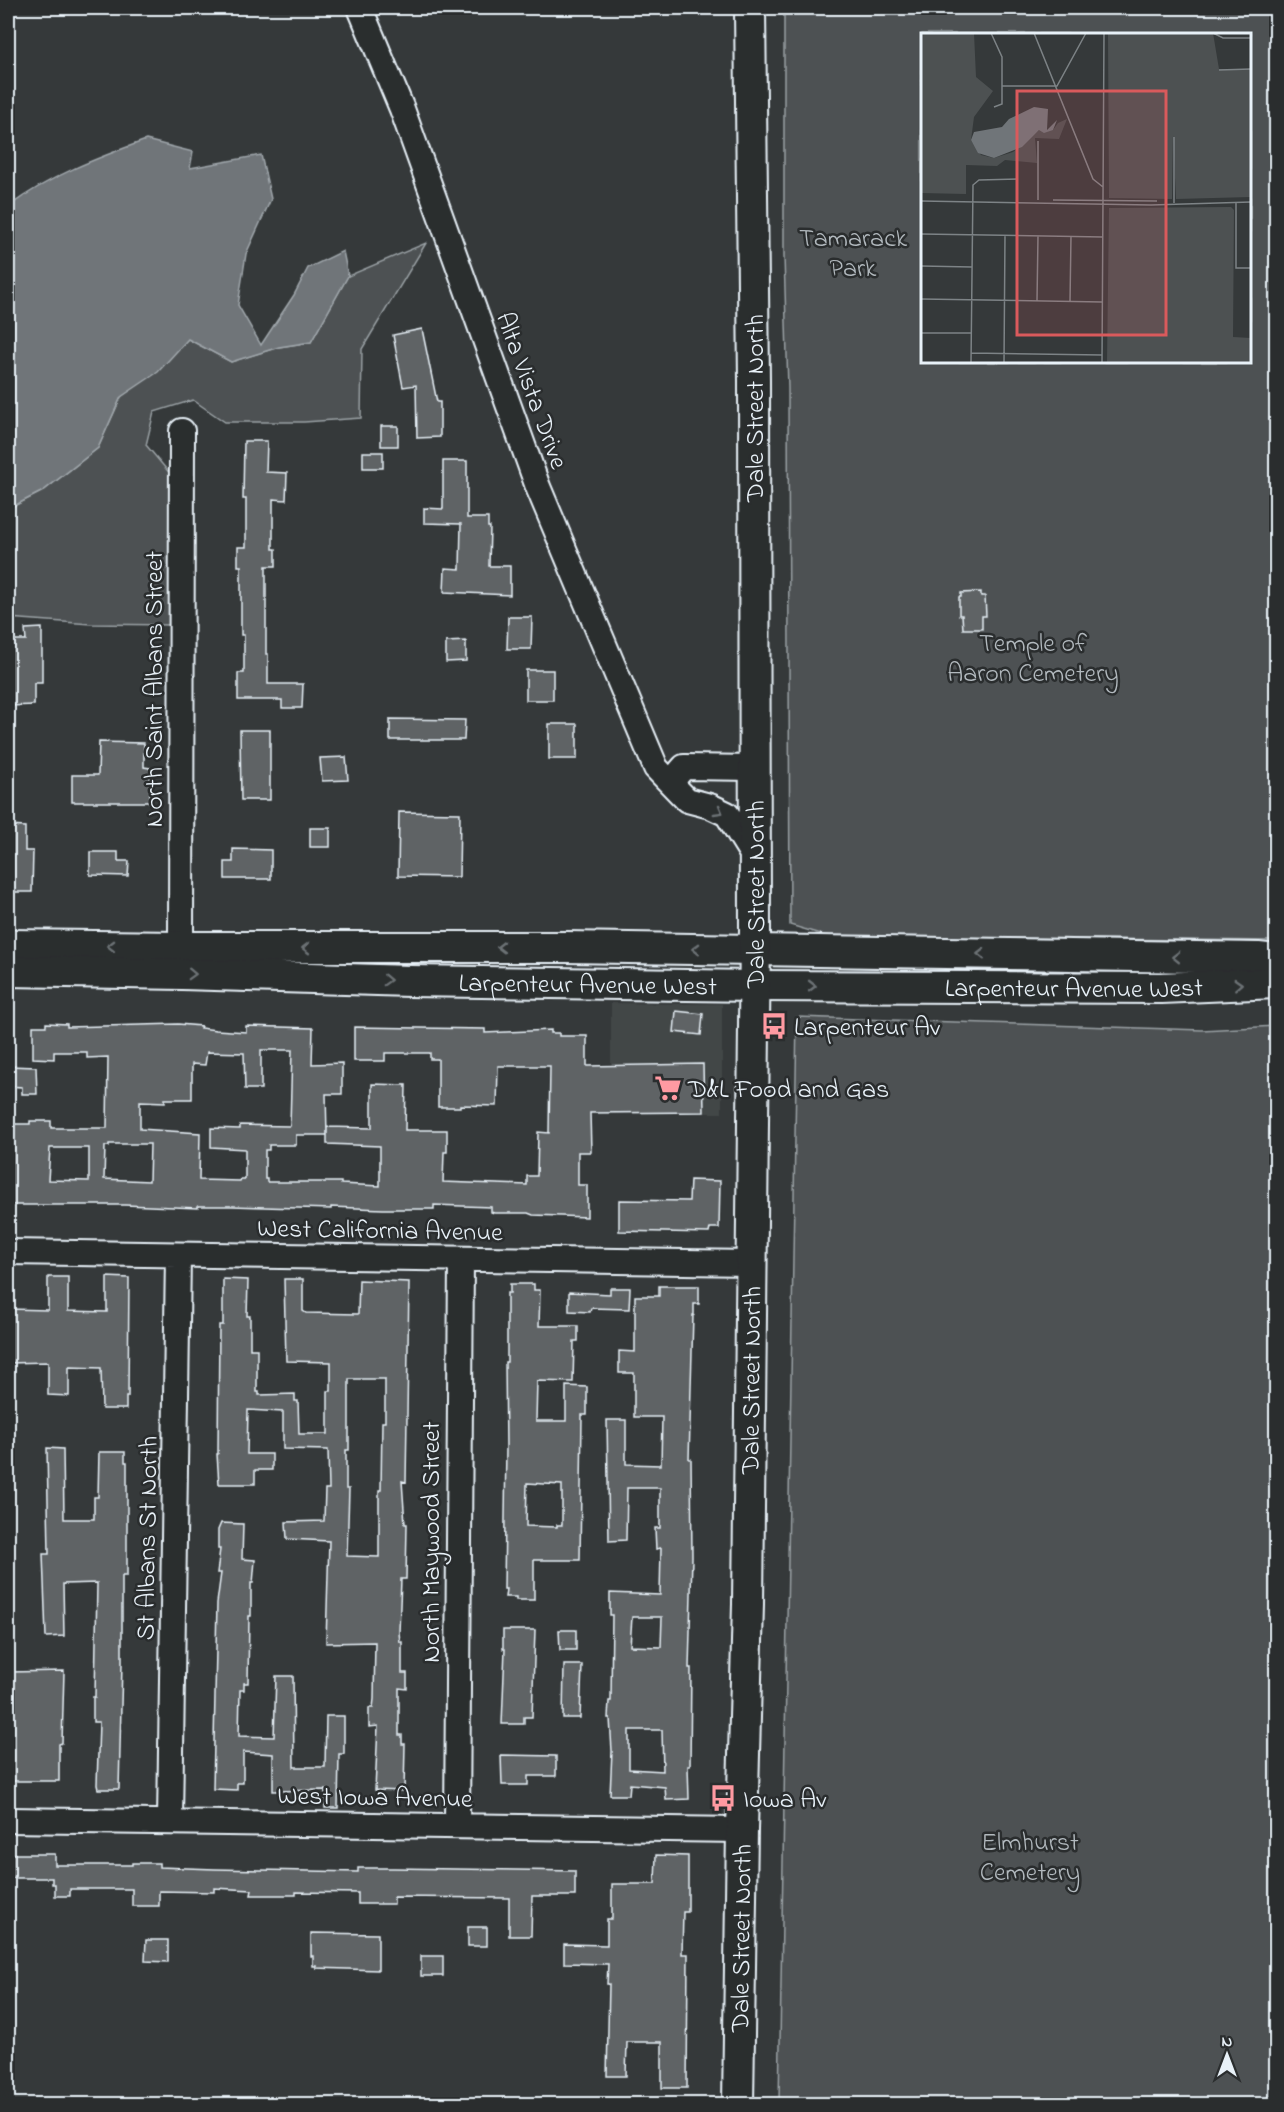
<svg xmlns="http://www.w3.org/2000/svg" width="1284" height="2112" font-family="'Indie Flower',sans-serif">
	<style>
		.built { fill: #424647 }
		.green { fill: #4d5152; stroke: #9aa1a5; stroke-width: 1.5; fill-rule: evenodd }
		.water { fill: #707579; stroke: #a0a7ac; stroke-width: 1.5 }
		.building { fill: #5f6365; stroke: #e8f1f8; stroke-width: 1.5; fill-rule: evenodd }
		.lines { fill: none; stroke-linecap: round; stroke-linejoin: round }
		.minor-casing { stroke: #e8f1f8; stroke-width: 28 }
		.major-casing { stroke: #e8f1f8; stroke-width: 34 }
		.minor { stroke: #2a2d2e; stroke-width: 24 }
		.major { stroke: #2a2d2e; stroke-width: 30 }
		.oneway { stroke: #6c7275 }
		.labels { text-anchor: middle; stroke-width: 5; stroke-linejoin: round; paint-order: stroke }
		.park-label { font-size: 26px; fill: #b2b9be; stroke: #2a2d2e }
		.street-label { font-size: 26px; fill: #e8f1f8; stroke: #2a2d2e }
		.poi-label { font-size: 26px; fill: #e8f1f8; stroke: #2a2d2e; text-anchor: start }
		.inset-road { fill: none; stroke: #7d8386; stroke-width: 1.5 }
		.view { fill: #da5a5c; fill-opacity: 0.15; stroke: #da5a5c; stroke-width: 3 }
		.inset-edge { fill: none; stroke: #e8f1f8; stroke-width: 3 }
	</style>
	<rect width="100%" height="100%" fill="#35393a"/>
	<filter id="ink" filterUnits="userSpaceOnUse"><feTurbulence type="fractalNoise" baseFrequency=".0167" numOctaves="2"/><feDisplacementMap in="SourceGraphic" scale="12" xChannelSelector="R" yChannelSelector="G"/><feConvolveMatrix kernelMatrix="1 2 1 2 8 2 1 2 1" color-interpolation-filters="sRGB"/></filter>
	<g filter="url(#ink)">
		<path class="built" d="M611,1003L722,1004V1113H611Z"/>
		<path class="green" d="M784,8H1276V941L827,936L790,925L788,388L784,256ZM922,34H1250V362H922Z
			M426,243L362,349L361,418L304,422H225L193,400L154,412L146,445L172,476V625L91,624L8,618V509L43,491L98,448L121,397L188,339L231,362L279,347L311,342L348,276Z
			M797,1017L1202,1030L1276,1026V2104H779Z"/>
		<path class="water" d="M146,140L193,152L190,168L261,155L271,199L246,254L238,305L261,345L294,295L308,268L343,251L348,276L311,342L279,347L231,362L188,339L158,372L121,397L98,448L43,491L8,509V207C49,176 97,158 146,140Z"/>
		<path class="building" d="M422,329L437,402H440V437L417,438L416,385L403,387L393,335Z
			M381,426H398V446H381Z
			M244,441H267L266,472L287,473L286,500L273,499V549H276V566H266V654H268V684H303L302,708H282V700H238V673H244V635H241V566H238V547H246V499H243Z
			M363,452H383V468H363Z
			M443,461H467V518H488V527H490L489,566H510V595L444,592L445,568L460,569L461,524L424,523V508L443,509Z
			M981,592V596H985L986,616H982V629H963L962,615H959V597H961V593Z
			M508,617H532L531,649H507Z
			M42,628V683H34V705L8,706V640H26L25,629Z
			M466,641V661L446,662V642Z
			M526,670H553V700H526Z
			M390,719L465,720L464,740H390Z
			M549,724H577V759H549Z
			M240,730H270V800H241Z
			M99,742L144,743V767L150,768V802H72V775H98Z
			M346,757L348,780L322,781L320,758Z
			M399,812L460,813L459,877L398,876Z
			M8,826L25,827V851H33L32,892H8Z
			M310,828H330V847H310Z
			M233,849L271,850V879H225V862H233Z
			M90,852H118V861H129L128,876L90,875Z
			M676,1011L703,1014L701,1035L674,1032Z
			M46,1023L67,1024V1027L178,1024L201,1026L200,1028L216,1030L246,1032V1026L313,1028L312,1064L342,1063V1094H326L327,1135H296V1145H269V1150H265V1179H267V1182H341V1184L380,1186V1146L327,1144V1127L372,1128V1084L406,1085L405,1130H447V1152H444L443,1182L527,1185V1176H537L538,1132L549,1133L550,1066H498L497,1106L460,1105V1107H438V1059H430V1053H385V1061H354V1027L485,1029V1033L551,1030V1033H559V1036H587V1066L703,1064L704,1112L590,1113L591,1152H578V1185H587V1217L533,1215L528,1213H494L491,1212V1207L434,1205V1209H383L331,1207V1209L232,1206H198V1208L125,1205H8V1124H30V1121H51V1128H107L108,1057L87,1058V1052H54V1059L33,1058V1026H46ZM261,1050H292L290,1126L240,1125V1129L211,1128V1147L245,1149V1179H241L240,1181L199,1180L200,1133L140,1129V1101L165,1102V1099H192V1064L205,1065L207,1052L244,1053L245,1089H261ZM109,1144H150L149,1181L104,1179L105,1146H109ZM50,1148H89V1181L48,1180Z
			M8,1066L36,1067L37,1094H22V1087L8,1086Z
			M690,1180L720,1181L719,1228H710L709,1233L619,1231V1200L689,1201Z
			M48,1277H68V1311L107,1312V1277L129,1278L128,1397H126V1409H102L101,1368L69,1367V1396L48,1395V1362L8,1363V1309L48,1310Z
			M223,1279L248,1280L247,1316H250V1349H257V1392H259V1395L295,1394V1401H298L299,1434H328V1391H331V1362L286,1361L284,1279H303V1311L306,1313L358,1314L359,1280L409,1282L406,1482L402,1481L405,1524H407L406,1579H401L399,1632L400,1642H402V1673H407V1689L399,1688V1735H402V1744H405L404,1791L375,1790L378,1726L369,1727V1708H373L374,1699L375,1642L326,1643L329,1541L287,1539L286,1522L324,1521L325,1489H329L328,1450L283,1449V1412L248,1410L247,1454H272V1470H255V1484H219L217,1454H218L219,1325H223ZM349,1379H385V1422H382L381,1490H379V1557L347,1556L349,1489H346V1450H349Z
			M510,1284H534V1290H540L539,1326H578V1341H574L573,1382L537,1381L536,1421H566V1386L587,1387V1415H582L580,1560H534V1600H516V1597H505L506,1589H504L506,1447L505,1362H507V1293H510ZM527,1483L562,1485V1525H557V1527L526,1526Z
			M659,1286H699V1304H694V1315H693L689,1459H691L692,1557L689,1668H691L690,1766H688L689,1799L666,1800L665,1787L630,1784L629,1795H610L612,1751L610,1718H608L609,1701H611L612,1615H610V1593L660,1595L661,1548L656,1549L655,1528H660V1488H627L626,1540L609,1541L607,1420H626V1464L661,1465L662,1417H634V1373H619V1351L635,1352V1296H659ZM632,1617H662L661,1647L630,1646ZM629,1730H662L663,1771L629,1769Z
			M610,1288H630L629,1309L591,1308L590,1312L569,1311V1292L610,1294Z
			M47,1448L63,1449L64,1519H94V1497H98L99,1452H125V1462H127V1576H122V1663L119,1789H98L97,1785L99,1722H93V1697H95L97,1583L63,1584L64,1636L46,1637L43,1554H49Z
			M221,1523L243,1524L242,1559L255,1560L253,1583H251V1616H249L248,1683H244V1690H240L239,1736L274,1737L276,1676H293L294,1767H325L326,1716H344V1754H339L338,1808H325V1790L273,1791V1754L243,1752V1783H237V1790L213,1789L217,1603L221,1573H217L220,1549H218V1530Z
			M503,1630H535L532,1717H524V1724H502L505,1649H503Z
			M559,1630H576V1650H560Z
			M564,1665H582L580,1718H563Z
			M64,1671L62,1743L59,1744V1781H8V1672Z
			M501,1755L556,1756V1776H528V1785H502Z
			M8,1854H55V1865H132V1863H159V1867L215,1869L358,1872V1868H394L575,1871V1896H532L531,1936H509V1898L394,1897V1904H358V1893L296,1892V1895H251L252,1890L214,1888V1892L159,1891V1906H132V1889H70V1896H55V1884H52V1878H8Z
			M656,1855L688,1856V1912H683L682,1954H688L687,2088H662V2042H627L626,2076H607L609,1984H607L608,1964L564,1963V1944L607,1945V1919H612V1884H655Z
			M468,1927H487V1946H468Z
			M311,1933L378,1934V1970L316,1968V1966H313V1956H311Z
			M146,1940H168V1962L145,1961Z
			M421,1956H443V1976H421Z"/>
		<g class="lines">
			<defs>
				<path id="minor" d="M360,8L402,109L538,487L656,768L687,800L710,806L727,814L755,859
					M671,782L684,767L755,768
					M181,947L182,431
					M8,1252L751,1263
					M8,1820L742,1830
					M170,1822L178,1255
					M457,1826L461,1259"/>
				<g id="major">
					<path d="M8,945L181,947H566L1258,958L1276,960"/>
					<path id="s1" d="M8,971L182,974L410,981L754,986L1161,988L1276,983"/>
					<path id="s2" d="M738,2104L742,1830L748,1604L755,931L754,381L750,8"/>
				</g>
			</defs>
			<use href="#minor" class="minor-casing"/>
			<use href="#major" class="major-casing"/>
			<use href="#minor" class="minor"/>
			<use href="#major" class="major"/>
		</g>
		<defs><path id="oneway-chevron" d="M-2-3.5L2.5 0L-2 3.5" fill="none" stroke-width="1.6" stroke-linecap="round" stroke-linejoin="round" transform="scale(1.5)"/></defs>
		<g class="oneway">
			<use href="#oneway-chevron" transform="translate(719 811) rotate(30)"/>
			<use href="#oneway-chevron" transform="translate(111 946) rotate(-179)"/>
			<use href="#oneway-chevron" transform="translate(501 947) rotate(180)"/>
			<use href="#oneway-chevron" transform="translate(306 948) rotate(-180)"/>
			<use href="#oneway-chevron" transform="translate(696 949) rotate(-179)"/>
			<use href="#oneway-chevron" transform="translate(981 954) rotate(-179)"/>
			<use href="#oneway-chevron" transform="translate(1176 957) rotate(-179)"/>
			<use href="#oneway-chevron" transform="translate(192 974) rotate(2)"/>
			<use href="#oneway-chevron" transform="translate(387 980) rotate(2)"/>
			<use href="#oneway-chevron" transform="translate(1238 984) rotate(-3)"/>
			<use href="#oneway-chevron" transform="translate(812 986)"/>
		</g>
	</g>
	<defs>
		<symbol id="bus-bare" viewBox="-9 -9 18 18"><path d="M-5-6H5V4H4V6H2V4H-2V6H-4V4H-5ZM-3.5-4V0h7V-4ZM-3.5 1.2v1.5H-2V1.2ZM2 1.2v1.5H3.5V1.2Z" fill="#ff9aa2" stroke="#2a2d2e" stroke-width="2.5" paint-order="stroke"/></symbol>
		<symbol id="supermarket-bare" viewBox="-9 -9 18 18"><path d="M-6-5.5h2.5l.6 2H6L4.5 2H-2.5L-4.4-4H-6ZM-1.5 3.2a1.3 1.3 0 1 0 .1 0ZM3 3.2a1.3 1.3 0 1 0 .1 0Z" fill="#ff9aa2" stroke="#2a2d2e" stroke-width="2.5" paint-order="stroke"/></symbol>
	</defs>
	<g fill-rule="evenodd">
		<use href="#bus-bare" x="755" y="1007" width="38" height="38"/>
		<use href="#supermarket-bare" x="649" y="1069" width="38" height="38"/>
		<use href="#bus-bare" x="704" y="1779" width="38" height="38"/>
	</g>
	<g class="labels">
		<g class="park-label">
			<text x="853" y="246">Tamarack<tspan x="853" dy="30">Park</tspan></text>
			<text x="1033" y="651">Temple of<tspan x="1033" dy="30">Aaron Cemetery</tspan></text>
			<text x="1030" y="1850">Elmhurst<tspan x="1030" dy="30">Cemetery</tspan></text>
		</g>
		<g class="street-label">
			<text transform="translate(533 390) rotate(70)" y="9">Alta Vista Drive</text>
			<text transform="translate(754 408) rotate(-90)" y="9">Dale Street North</text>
			<text transform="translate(153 689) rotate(-90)" y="9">North Saint Albans Street</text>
			<text dy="9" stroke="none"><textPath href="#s2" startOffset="1210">Dale Street North</textPath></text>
			<text dy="9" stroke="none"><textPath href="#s1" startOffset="580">Larpenteur Avenue West</textPath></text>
			<text dy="9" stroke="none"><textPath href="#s1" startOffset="1066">Larpenteur Avenue West</textPath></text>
			<text transform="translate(380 1229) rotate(1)" y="9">West California Avenue</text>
			<text dy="9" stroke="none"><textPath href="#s2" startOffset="724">Dale Street North</textPath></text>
			<text transform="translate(146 1538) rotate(-89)" y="9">St Albans St North</text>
			<text transform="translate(430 1542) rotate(-90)" y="9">North Maywood Street</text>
			<text transform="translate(375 1796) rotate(1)" y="9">West Iowa Avenue</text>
			<text dy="9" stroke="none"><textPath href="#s2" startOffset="166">Dale Street North</textPath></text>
		</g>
		<g class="poi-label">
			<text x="794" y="1035">Larpenteur Av</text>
			<text x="688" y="1097">D&amp;L Food and Gas</text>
			<text x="743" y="1807">Iowa Av</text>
		</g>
	</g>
	<g transform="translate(921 33)">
		<rect width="330" height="330" fill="#35393a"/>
		<path d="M0,0H53L55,44L72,58L53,84L50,107L60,122L73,125L92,119L118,97H132L137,90L146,86L138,106L114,105L116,130L84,127L76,133L45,132V161L0,160ZM187,0H292L298,36H330V164L255,166L252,102L251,166L188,165ZM310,174L313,177L312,304L330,305V330H186L188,175Z" fill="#4d5152"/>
		<path d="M113,74L127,76L126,97L136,87L132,97L123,100L118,97L101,114L73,125L57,120L50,107L53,99L81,94L88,86Z" fill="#707579"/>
		<path class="inset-road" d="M70,0L81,24V71L73,74M113,0L172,146L182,154M292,0L302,5H330M298,37L330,36M81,53H136L165,0M253,104V170M117,167V108M132,167L236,168M0,168L230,172L330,169M315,170V235H330M0,201L182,204M0,233L51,234M0,266L181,269M116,268L117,203M149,269L150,203M0,300H50M50,320L181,322M50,330L52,152L58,147L97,146M83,330L84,202M181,330L183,0"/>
		<path class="view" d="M96,58H245V302H96Z"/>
		<rect width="330" height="330" class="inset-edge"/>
	</g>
	<rect width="1284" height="2112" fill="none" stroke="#2a2d2e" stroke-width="30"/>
	<rect x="15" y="15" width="1254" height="2082" fill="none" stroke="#e8f1f8" stroke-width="2" filter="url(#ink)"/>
	<g transform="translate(1227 2055)" stroke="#2a2d2e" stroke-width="4.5" paint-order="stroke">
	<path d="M0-4.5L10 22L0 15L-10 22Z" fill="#e8f1f8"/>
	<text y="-9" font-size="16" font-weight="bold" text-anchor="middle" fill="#e8f1f8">N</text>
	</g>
</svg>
